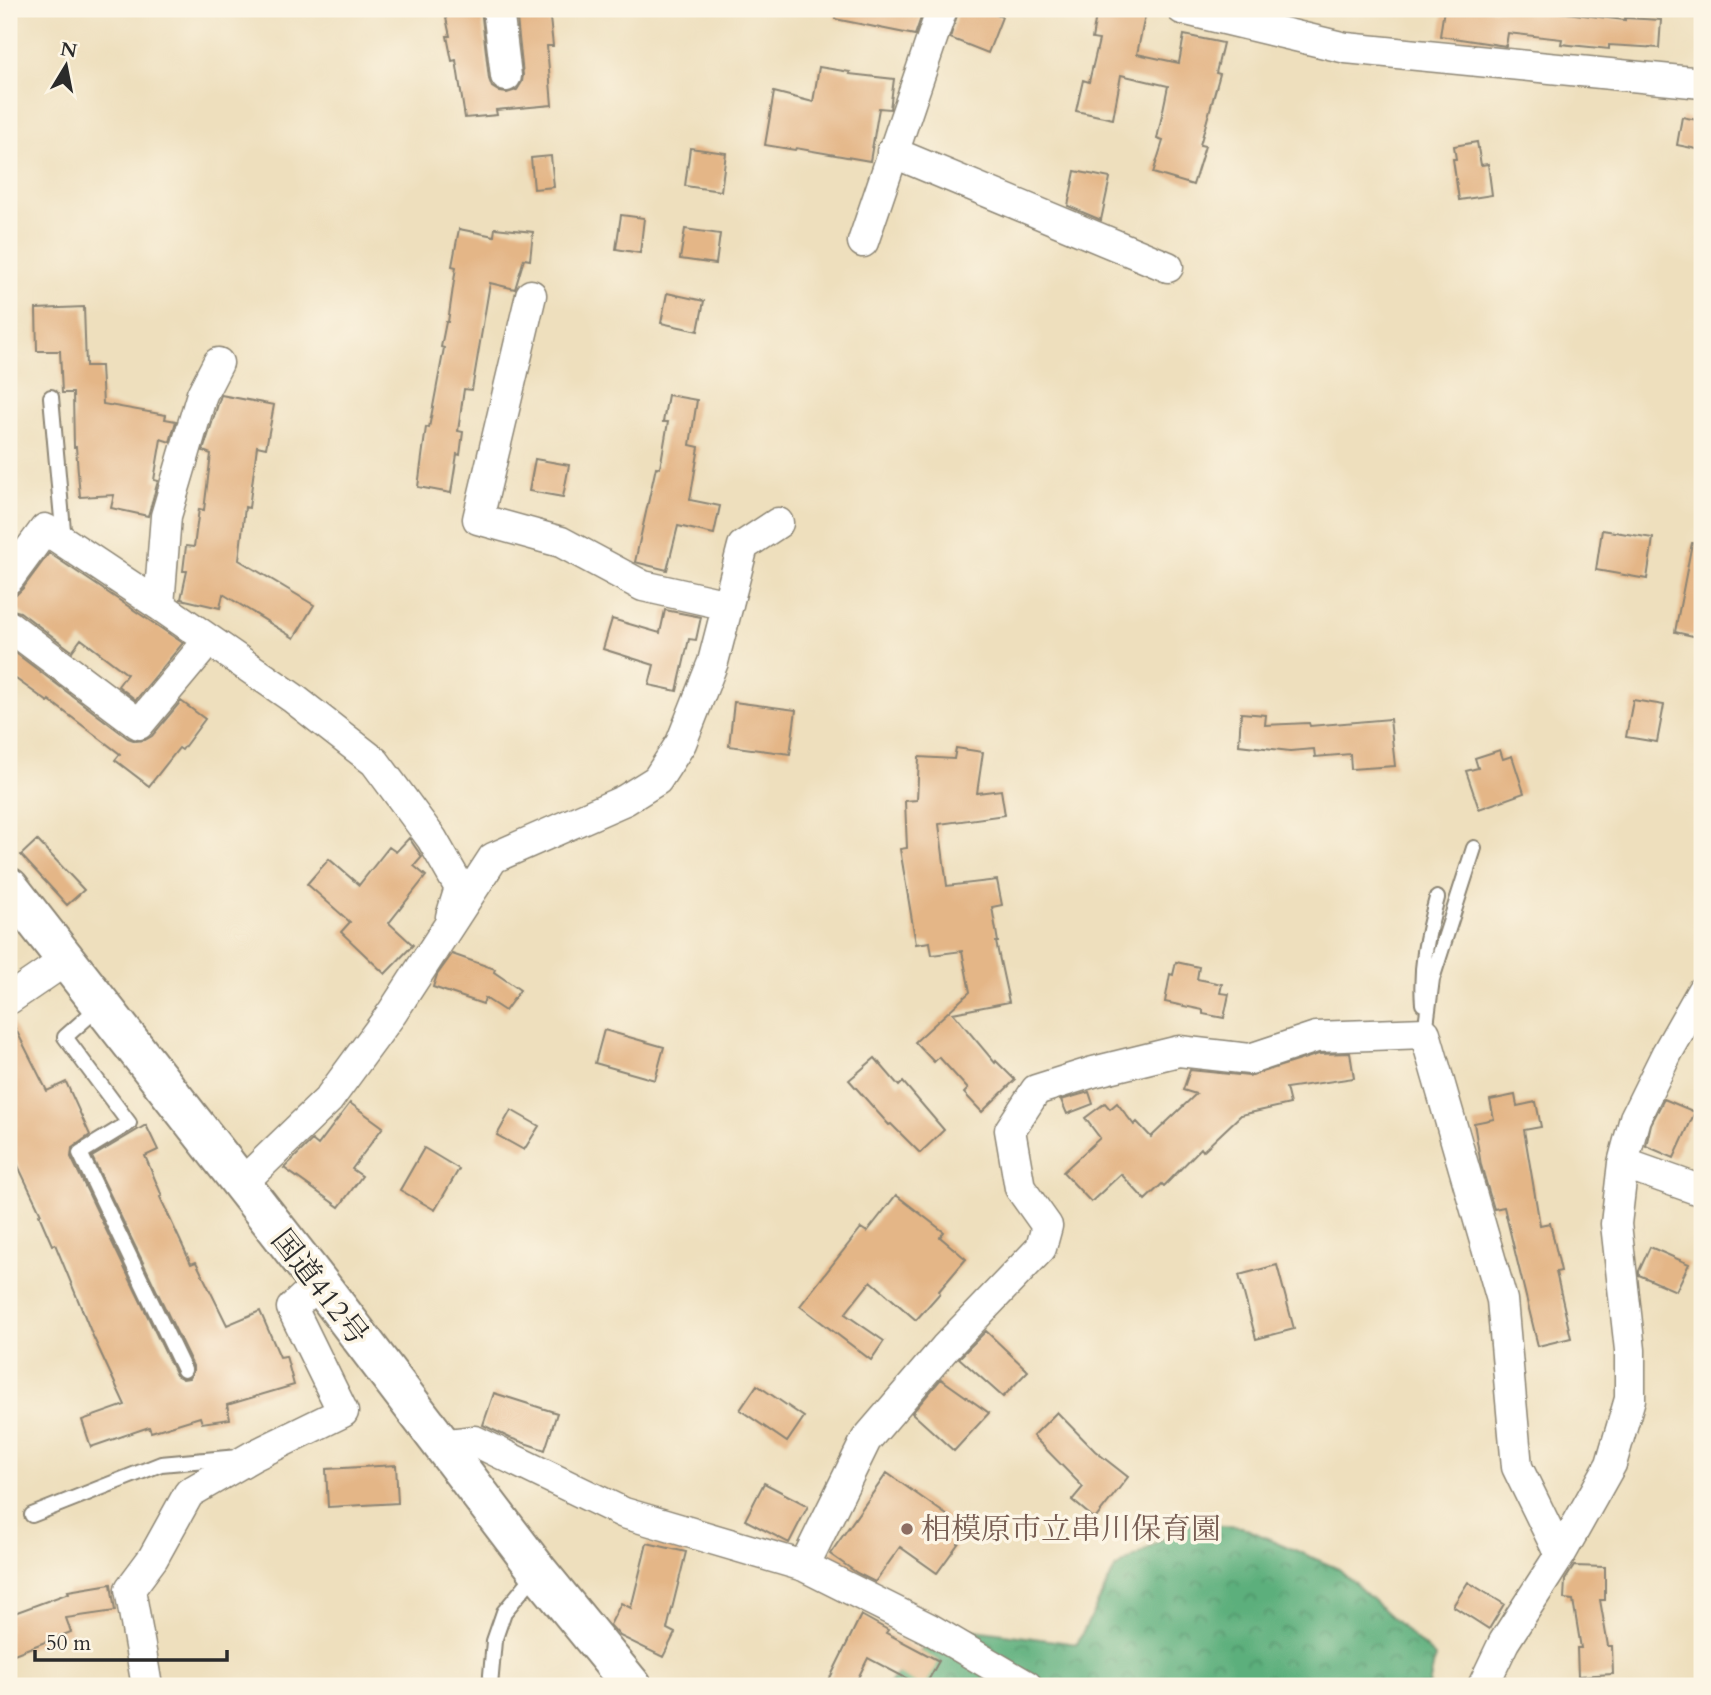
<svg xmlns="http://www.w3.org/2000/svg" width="1711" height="1695" font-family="Cardo,'Noto Serif JP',serif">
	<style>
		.forest { fill: url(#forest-crowns); stroke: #446d54; stroke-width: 2 }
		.building { fill: #e4b687 }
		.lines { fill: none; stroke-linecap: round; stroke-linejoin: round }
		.service-casing { stroke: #8c8574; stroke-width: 18 }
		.minor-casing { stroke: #8c8574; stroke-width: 33 }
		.trunk-casing { stroke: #8c8574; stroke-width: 42 }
		.service { stroke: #fff; stroke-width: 14 }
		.minor { stroke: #fff; stroke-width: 30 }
		.trunk { stroke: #fff; stroke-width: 38 }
		.education-dot { fill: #8d6e63; stroke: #fcf5e5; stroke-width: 2.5 }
		.labels { text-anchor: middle; stroke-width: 7; stroke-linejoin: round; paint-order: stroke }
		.street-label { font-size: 30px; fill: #2b2b2b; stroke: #fcf5e5 }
		.education-label { font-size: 30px; fill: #785e54; stroke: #fcf5e5; text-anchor: start }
	</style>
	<defs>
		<pattern id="forest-crowns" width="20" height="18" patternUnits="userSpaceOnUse" patternTransform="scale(1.75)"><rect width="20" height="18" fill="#5caf7c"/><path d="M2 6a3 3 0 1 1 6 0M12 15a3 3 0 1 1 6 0" fill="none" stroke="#4c8f66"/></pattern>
	</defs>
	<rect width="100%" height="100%" fill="#fcf5e5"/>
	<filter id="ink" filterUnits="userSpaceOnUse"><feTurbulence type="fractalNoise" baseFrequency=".0143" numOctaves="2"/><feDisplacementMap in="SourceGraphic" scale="14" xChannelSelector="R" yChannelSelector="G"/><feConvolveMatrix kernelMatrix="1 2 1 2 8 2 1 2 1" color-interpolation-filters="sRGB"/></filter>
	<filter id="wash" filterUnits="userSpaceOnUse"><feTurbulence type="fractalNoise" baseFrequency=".00686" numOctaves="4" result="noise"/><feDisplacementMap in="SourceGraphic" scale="28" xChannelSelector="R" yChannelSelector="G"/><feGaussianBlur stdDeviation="1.57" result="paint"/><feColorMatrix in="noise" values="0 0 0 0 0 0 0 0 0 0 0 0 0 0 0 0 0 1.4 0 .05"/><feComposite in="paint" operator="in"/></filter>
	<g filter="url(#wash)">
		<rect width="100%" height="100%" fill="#eedfbd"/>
		<path class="forest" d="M1188,1524L1242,1527L1339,1569L1435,1657L1429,1686H887L917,1652L968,1629L1077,1644L1115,1569Z"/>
		<g id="blocks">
			<path class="building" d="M444,9H481L489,79L492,87L500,92L507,93L517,90L522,82L523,75L516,9H549L553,46H547L552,105L496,110L497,115L465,118L456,60L452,61L447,36H450Z
				M836,9H924L915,35L835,19Z
				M959,9H982L1002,17L988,53L950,38Z
				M1097,9L1145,16L1137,54L1179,63L1184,35L1223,43L1216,73L1220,74L1200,145L1205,146L1193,185L1153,173L1163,141L1157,139L1168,86L1121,75L1113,119L1076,111L1083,80L1089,82L1099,40L1092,39Z
				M1444,9H1534L1625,20V18L1661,20L1659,48L1609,45V49L1561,44L1562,39L1508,33L1506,46L1440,36Z
				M819,67L850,72L849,74L894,79L890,109L879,108L870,161L796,148L795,150L765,145L774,92L813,102Z
				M1682,117L1702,121V150L1677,145Z
				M1477,142L1481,165L1488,164L1492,195L1459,200L1453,159H1456L1454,146Z
				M690,148L726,153L721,191L685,186Z
				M551,156L554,187L534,189L531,158Z
				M1075,171L1110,178L1101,220L1068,206Z
				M621,215L644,218L640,253L616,249Z
				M495,228L533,232L530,260L524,259L515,289L490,283L472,390L464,389L458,431L463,432L460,455L457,454L451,493L418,487L426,427L429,428L444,348L441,347L446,322H448L456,267L452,266L459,229L494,236Z
				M685,229L720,234L716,264L680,259Z
				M667,293L704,301L698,331L661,323Z
				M84,307L86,366H101L103,404L166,415L165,419L176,421L170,442L161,439L154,480L158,481L148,516L111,508L114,495L80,497L76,447H74L73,393H62L60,351H37L36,309Z
				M221,395L274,405L266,448L257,446L249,508L245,507L239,560L314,605L294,638L223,594L220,608L181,599L187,571H183L186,546L194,547L199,509L204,510L211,454L203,451Z
				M668,395L697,400L690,445L699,447L690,500L720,506L714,534L678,526L667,570L635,562L656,467L660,468L668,422H663Z
				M535,459L569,465L563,497L529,491Z
				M1602,530L1653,538L1647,579L1596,570Z
				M1692,543L1702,544V638L1675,632Z
				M49,553L183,643L136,700L118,686L127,674L81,639L72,651L20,612L9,609V595L17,594L23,588Z
				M665,610L701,617L696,640L689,639L677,691L649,685L654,665L603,649L612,619L660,633Z
				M9,648L128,738L136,741L145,740L152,736L181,701L205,719L182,750L179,748L149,786L115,760L120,754L49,700L48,702L9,674Z
				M1633,700L1664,705L1657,742L1626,737Z
				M734,702L796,710L790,754L729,746Z
				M1241,713L1266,715L1265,725L1309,723L1310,726L1390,719L1395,766L1351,769L1350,754L1315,757L1314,749L1290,751L1239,745Z
				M956,748L983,752L977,793L1001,790L1005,815L939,824L947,886L997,880L1002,905L992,907L998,942H996L1009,1002L953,1013L995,1063L996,1061L1015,1080L982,1112L964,1093L968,1089L939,1057L934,1062L915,1042L970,992L962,951L932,955L930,942L916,944L900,849L907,848L905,801L917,800L919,757L954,759Z
				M1500,750L1503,759L1512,756L1524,793L1479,809L1466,771L1478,768L1475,758Z
				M409,838L422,857L414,866L426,876L389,923L413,945L385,974L341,932L350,922L307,884L329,859L359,885L389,847L396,852Z
				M37,840L84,890L67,905L21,855Z
				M452,954L495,969L494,972L520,990L505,1011L485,998L483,1004L433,987L437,975Z
				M1176,962L1199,967L1197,979L1222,984L1220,993L1229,994L1224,1018L1203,1014V1010L1165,1002L1170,974L1173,975Z
				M9,1016L47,1091L66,1082L90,1135L72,1148L71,1157L176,1375L183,1379L189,1378L193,1371V1366L92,1157L146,1125L158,1150L145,1156L162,1196L160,1197L191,1264L196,1262L227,1325L260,1311L280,1357L286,1356L294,1385L227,1405L230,1419L202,1423L200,1417L151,1432L149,1427L91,1447L82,1420L125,1405L92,1334L55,1244L52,1245L39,1215L41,1214L9,1147Z
				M604,1030L664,1047L655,1080L595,1063Z
				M1350,1053L1354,1078L1286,1088L1290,1104L1241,1115L1203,1151L1201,1148L1164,1186L1162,1184L1145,1200L1121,1174L1091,1202L1063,1172L1100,1138L1085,1118L1105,1103L1110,1109L1117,1103L1134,1125L1137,1122L1151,1137L1196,1094L1183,1090L1190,1070L1249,1076L1319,1054Z
				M875,1058L899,1086L903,1082L944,1130L920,1153L891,1124L889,1125L849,1080Z
				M1089,1092L1093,1104L1067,1114L1061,1100Z
				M1515,1095L1517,1106L1536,1102L1541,1127L1524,1130L1540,1225L1550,1223L1561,1271L1556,1272L1571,1338L1538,1346L1504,1207L1494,1209L1481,1165L1474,1123L1494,1119L1490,1100Z
				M1664,1099L1695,1112L1674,1158L1646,1146L1651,1124Z
				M350,1103L383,1127L352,1169L362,1176L339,1207L284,1168L312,1140L318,1145Z
				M511,1110L539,1126L524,1150L497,1135Z
				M424,1148L459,1169L435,1210L400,1190Z
				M896,1195L944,1232L940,1237L966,1259L939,1291L940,1293L916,1320L871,1281L845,1314L884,1341L871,1360L800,1306L861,1228L867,1232Z
				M1650,1247L1689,1264L1676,1291L1639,1275V1271Z
				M1277,1265L1294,1329L1256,1339L1239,1275Z
				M986,1331L1028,1371L1003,1397L959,1358Z
				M941,1379L989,1413L954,1451L912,1413Z
				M757,1385L804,1417L787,1442L740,1410Z
				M494,1393L557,1413L545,1450L510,1438L483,1425Z
				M1057,1412L1095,1451L1128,1477L1095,1519L1072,1500L1083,1487L1033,1436Z
				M396,1465L398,1503L328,1507L326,1469Z
				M887,1473L968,1530L937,1573L900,1547L875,1582L857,1573L830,1554Z
				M764,1483L808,1506L789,1543L745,1520Z
				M647,1543L686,1552L667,1629L675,1633L663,1657L620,1636L610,1625L621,1603L631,1608Z
				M1574,1566L1605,1567V1600H1600L1608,1646H1612L1613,1674L1578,1676L1577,1648H1581L1573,1600L1564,1599L1565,1580Z
				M1468,1582L1504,1604L1489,1629L1453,1606Z
				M111,1584L115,1611L66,1618L71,1632L9,1656V1615L69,1593L68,1591Z
				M861,1615L888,1630L886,1633L939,1661L925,1686H921L868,1658L854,1686H826Z"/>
		</g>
	</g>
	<g filter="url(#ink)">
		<use href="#blocks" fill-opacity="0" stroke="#8c8574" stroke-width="2"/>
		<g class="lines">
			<defs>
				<path id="service" d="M51,397L64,541
					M1423,1004C1420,967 1427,934 1437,898
					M100,1006L65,1037L129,1123L80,1153L184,1370
					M1425,1033L1432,979L1474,848
					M32,1515L161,1464L238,1457
					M490,1686L494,1641L504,1612L537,1572"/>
				<path id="minor" d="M498,9L506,76
					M1182,9L1346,48L1702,83
					M892,152L1168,267
					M863,242L942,9
					M531,295L478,519L561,542L643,586L728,605
					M218,363L202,394L166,516L159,605L293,698L375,762L432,839L460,888L451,917
					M9,578L45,529L159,605
					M9,626L139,724L209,640
					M9,999L66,960
					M1623,1163L1702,1191
					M240,1185L328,1100L392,1013L493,858L625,800L657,780L681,743L713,662L743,546L778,523
					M440,1445L475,1441L624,1513L804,1566L866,1440L945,1348L1041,1248L1047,1226L1020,1188L1010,1130L1036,1090L1093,1072L1179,1051L1250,1059L1316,1037L1425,1033L1502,1300L1517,1467L1560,1555
					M804,1566L930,1629L1027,1686
					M147,1686L130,1589L153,1558L189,1493L253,1456L343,1412L292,1308L319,1283
					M1483,1686L1504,1642L1560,1555L1611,1464L1630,1399V1350L1616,1224L1623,1163L1635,1118L1667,1053L1702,991"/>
				<path id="trunk" d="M9,887L319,1283L538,1571L632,1686"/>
			</defs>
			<use href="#service" class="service-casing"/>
			<use href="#minor" class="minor-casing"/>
			<use href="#trunk" class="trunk-casing"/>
			<use href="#service" class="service"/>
			<use href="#minor" class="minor"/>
			<use href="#trunk" class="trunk"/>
		</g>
	</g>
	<circle class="education-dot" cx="907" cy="1529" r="7"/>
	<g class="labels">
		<g class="street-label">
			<text transform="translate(320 1287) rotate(52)" y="10">国道412号</text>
		</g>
		<g class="education-label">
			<text x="921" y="1539">相模原市立串川保育園</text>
		</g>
	</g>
	<rect width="1711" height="1695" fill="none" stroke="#fcf5e5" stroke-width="35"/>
	<g transform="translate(66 66) rotate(10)" stroke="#fcf5e5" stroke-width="5" paint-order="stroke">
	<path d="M0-5L12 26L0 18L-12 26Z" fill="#2b2b2b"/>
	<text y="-10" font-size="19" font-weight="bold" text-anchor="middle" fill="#2b2b2b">N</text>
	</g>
	<path d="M35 1650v10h192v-10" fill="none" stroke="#2b2b2b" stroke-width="3.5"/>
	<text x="46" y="1650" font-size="21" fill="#2b2b2b" stroke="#fcf5e5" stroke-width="5" paint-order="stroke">50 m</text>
</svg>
